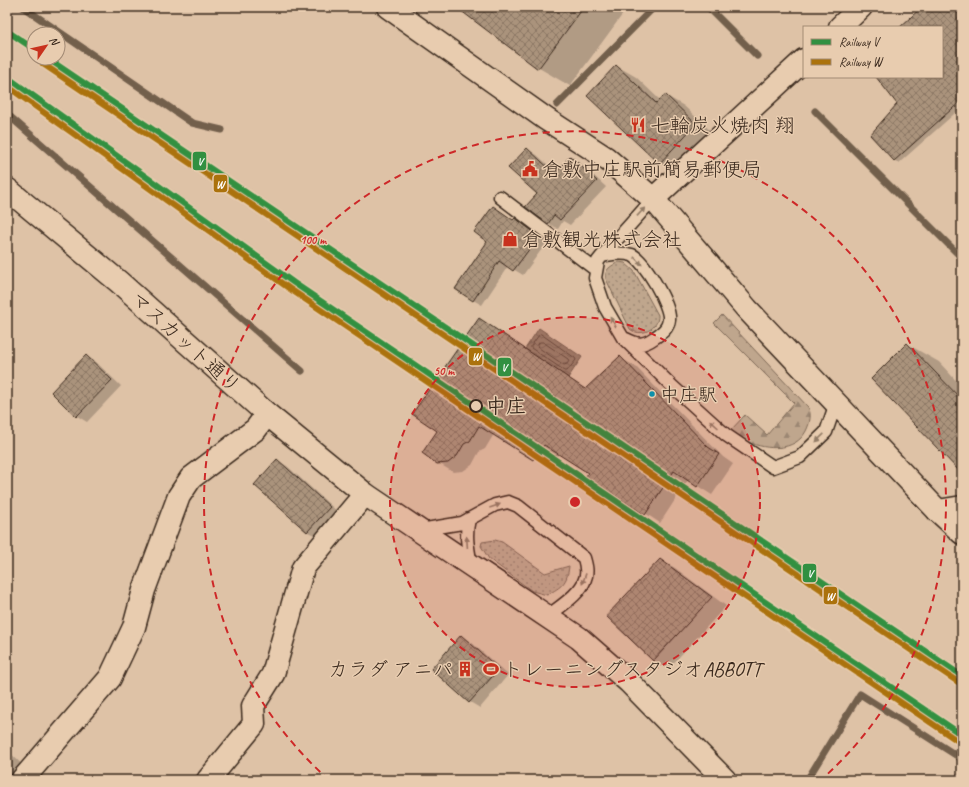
<svg xmlns="http://www.w3.org/2000/svg" width="969" height="787" font-family="Caveat,'Klee One',sans-serif">
	<style>
		.grass { fill: url(#grass-dots); stroke: #7d6856 }
		.forest { fill: url(#forest-firs); stroke: #7d6856 }
		.water { fill: url(#water-waves); stroke: #725e4c }
		.shadow { fill: #0003 }
		.lines { fill: none; stroke-linecap: round; stroke-linejoin: round }
		.shore { stroke: #604c3d; stroke-width: 1 }
		.stream { stroke: #725e4c; stroke-width: 7 }
		.building { fill: url(#building-cross-hatch); stroke: #3b2a1e }
		.service-casing { stroke: #3b2a1e; stroke-width: 15 }
		.minor-casing { stroke: #3b2a1e; stroke-width: 25 }
		.tertiary-casing { stroke: #3b2a1e; stroke-width: 25 }
		.secondary-casing { stroke: #3b2a1e; stroke-width: 25 }
		.service { stroke: #e8ccaf; stroke-width: 12 }
		.minor { stroke: #e8ccaf; stroke-width: 22 }
		.tertiary { stroke: #e8ccaf; stroke-width: 22 }
		.secondary { stroke: #e8ccaf; stroke-width: 22 }
		.rail-1-casing { stroke: #e8ccaf; stroke-width: 9 }
		.rail-2-casing { stroke: #e8ccaf; stroke-width: 9 }
		.rail-1 { stroke: #319041; stroke-width: 6 }
		.rail-2 { stroke: #ab720c; stroke-width: 6 }
		.oneway { fill: #927b66 }
		.ring { fill: none; stroke: #ce2828; stroke-width: 2; stroke-dasharray: 7 5 }
		.bus-dot { fill: #0c90ab; stroke: #e8ccaf; stroke-width: 1.5 }
		.stop-dot { fill: #e8ccaf; stroke: #3b2a1e; stroke-width: 2 }
		.labels { text-anchor: middle; stroke-width: 3; stroke-linejoin: round; paint-order: stroke }
		.bus-label { font-size: 19px; fill: #3b2a1e; stroke: #e8ccaf; text-anchor: start }
		.poi-label { font-size: 20px; fill: #3b2a1e; stroke: #e8ccaf; text-anchor: start }
		.street-label { font-size: 20px; fill: #3b2a1e; stroke: #e8ccaf }
		.stop-label { font-size: 20px; font-weight: bold; fill: #3b2a1e; stroke: #e8ccaf; text-anchor: start }
		.centre { fill: #ce2828; stroke: #e8ccaf; stroke-width: 2 }
		.ring-label { font-size: 12px; text-anchor: middle; font-weight: bold; fill: #ce2828; stroke: #e8ccaf; stroke-width: 3; stroke-linejoin: round; paint-order: stroke }
		.line-badge { stroke: #e8ccaf; stroke-width: 1.5 }
		.badge-label { font-size: 11px; text-anchor: middle; font-weight: bold; fill: #fff }
	</style>
	<defs>
		<pattern id="grass-dots" width="8" height="8" patternUnits="userSpaceOnUse"><rect width="8" height="8" fill="#bfa68d"/><path d="M2 2h.1M6 6h.1" fill="none" stroke="#9c8773" stroke-width="1.8" stroke-linecap="round"/></pattern>
		<pattern id="forest-firs" width="22" height="20" patternUnits="userSpaceOnUse"><rect width="22" height="20" fill="#bfa68d"/><path d="M5 1l3.5 6h-7zM16 11l3.5 6h-7z" fill="#9c8773"/></pattern>
		<pattern id="water-waves" width="16" height="10" patternUnits="userSpaceOnUse"><rect width="16" height="10" fill="#97806b"/><path d="M0 5q4-4 8 0t8 0" fill="none" stroke="#7c6957"/></pattern>
		<pattern id="building-cross-hatch" width="8" height="8" patternUnits="userSpaceOnUse"><rect width="8" height="8" fill="#aa937c"/><path d="M0 0l8 8M0 8l8-8" fill="none" stroke="#8c7865"/></pattern>
	</defs>
	<rect width="100%" height="100%" fill="#dec2a6"/>
	<filter id="ink" filterUnits="userSpaceOnUse"><feTurbulence type="fractalNoise" baseFrequency=".025" numOctaves="2"/><feDisplacementMap in="SourceGraphic" scale="8" xChannelSelector="R" yChannelSelector="G"/><feConvolveMatrix kernelMatrix="1 2 1 2 8 2 1 2 1" color-interpolation-filters="sRGB"/></filter>
	<g filter="url(#ink)">
		<path class="grass" d="M619,262L625,263L634,271L658,315C659,329 640,338 630,329L606,279C604,269 611,266 619,262Z
			M495,540L502,542L545,573L569,566C567,584 562,586 547,595L532,591L489,559L481,546L482,542Z"/>
		<path class="forest" d="M722,315L808,407C812,414 810,423 806,431C795,452 767,450 748,442C742,439 736,434 730,431L745,415L767,435L794,403L714,323Z"/>
		<path class="water" d="M539,328L582,357L568,378L525,349Z"/>
		<path class="shadow" d="M457,7H628L570,86L539,68Z
			M923,7H962V107L899,163L895,161L872,135L898,104L877,77H942V27H902Z
			M617,66L636,77L660,100L665,95L684,106L715,135L678,174L659,163Z
			M527,149L537,155L557,173L571,158L580,163L606,187L570,225L563,221L558,229L548,223L538,194Z
			M493,207L514,221L515,219L524,224L547,242L523,275L508,266L482,305L473,300L488,242Z
			M480,320L494,328L586,390L620,358L635,366L723,457L733,464L712,495L688,480L660,523L588,475L589,473L559,453L549,468L494,434L485,449L479,452L472,465L463,471L453,472L438,463L439,430Z
			M907,344L939,362L962,387V472Z
			M86,356L96,362L121,386L87,422L77,416Z
			M277,460L287,466L339,513L318,537L308,532L255,485Z
			M661,560L675,568L726,606L668,669L653,660Z
			M462,636L471,642L508,675L480,708L470,702Z
			M7,750L32,774L27,780H7Z"/>
		<g class="lines">
			<path class="shore" d="M541,334L575,358L576,360L567,371H565L531,348V346L539,335Z
				M540,342H543L568,359L569,361L567,364L564,365L539,348L538,345Z"/>
			<path class="stream" d="M23,7L192,123L222,130
				M708,7L757,56
				M557,105L654,7
				M815,111L962,258
				M7,114L302,371
				M807,780L860,694L962,759"/>
		</g>
		<path class="building" d="M456,7H584L538,69Z
			M922,7H962V100L894,161L870,135L897,104L876,77H942V27H900Z
			M616,65L656,103L665,94L696,124L659,164L587,96Z
			M527,148L555,174L570,156L597,181L560,220L554,215L548,224L525,207L537,194L508,168Z
			M493,206L513,220L515,218L539,236L513,271L499,261L473,301L455,289L487,242L474,232Z
			M479,318L585,389L620,356L708,447L719,454L697,487L674,471L645,515L586,476L588,473L544,445L533,460L479,426L470,441L464,444L457,456L448,463L437,464L422,453L437,431L412,414Z
			M907,343L962,400V474L871,379Z
			M86,355L112,380L76,417L51,392Z
			M277,459L330,507L307,532L254,485Z
			M660,559L712,597L653,661L606,616Z
			M461,635L499,669L469,703L431,669Z"/>
		<g class="lines">
			<defs>
				<path id="service" d="M500,197L596,270
					M653,199L602,256L598,261L595,278L605,307L623,338L673,387L726,435L773,467L800,457L826,432L836,403
					M602,256C612,254 621,252 632,255C644,260 671,306 669,320C668,329 661,333 654,338C643,346 638,345 626,339
					M469,519C465,535 468,549 471,565
					M420,530L462,523L495,505L508,502L518,506L584,558C586,565 588,572 585,579C581,594 559,607 547,617"/>
				<path id="minor" d="M388,7L546,119L606,158L653,199
					M938,511L962,507
					M22,780L110,678L134,627L144,590L179,496L191,478L256,429L267,414
					M208,780L254,724L253,706L273,674L303,568L365,494"/>
				<path id="tertiary" d="M7,189L119,282L267,414L365,494L579,638L629,682L725,780
					M653,199L747,309L938,511L962,533"/>
				<path id="secondary" d="M840,27L861,7
					M653,199L804,60"/>
			</defs>
			<use href="#service" class="service-casing"/>
			<use href="#minor" class="minor-casing"/>
			<use href="#tertiary" class="tertiary-casing"/>
			<use href="#secondary" class="secondary-casing"/>
			<use href="#service" class="service"/>
			<use href="#minor" class="minor"/>
			<use href="#tertiary" class="tertiary"/>
			<use href="#secondary" class="secondary"/>
			<defs>
				<path id="rail-1" d="M7,31L34,49
					M47,58L962,676
					M7,77L294,283L962,735"/>
				<path id="rail-2" d="M43,64L958,682
					M7,86L290,289L958,741"/>
			</defs>
			<use href="#rail-1" class="rail-1-casing"/>
			<use href="#rail-2" class="rail-2-casing"/>
			<use href="#rail-1" class="rail-1"/>
			<use href="#rail-2" class="rail-2"/>
		</g>
		<defs><path id="oneway-solid" d="M-6-.8H1V-3.2L6.5 0L1 3.2V.8H-6Z"/></defs>
		<g class="oneway">
			<use href="#oneway-solid" transform="translate(641 212) rotate(-47)"/>
			<use href="#oneway-solid" transform="translate(638 261) rotate(45)"/>
			<use href="#oneway-solid" transform="translate(613 322) rotate(-121)"/>
			<use href="#oneway-solid" transform="translate(714 424) rotate(-138)"/>
			<use href="#oneway-solid" transform="translate(820 438) rotate(136)"/>
			<use href="#oneway-solid" transform="translate(495 506) rotate(-20)"/>
			<use href="#oneway-solid" transform="translate(467 542) rotate(-94)"/>
			<use href="#oneway-solid" transform="translate(584 579) rotate(110)"/>
		</g>
	</g>
	<circle cx="575" cy="502" r="185" fill="#ce2828" fill-opacity=".12"/>
	<g class="ring">
		<circle cx="575" cy="502" r="185"/>
		<path d="M329 780A371 371 0 1 1 821 780"/>
	</g>
	<defs>
		<symbol id="restaurant-bare" viewBox="-9 -9 18 18"><path d="M-5-6h1v4h1v-4h1v4h1v-4h1v5L-1.5 .5V6h-2V.5L-5-1ZM5-6V6H3V1.5H1.5Q1.5-4 5-6Z" fill="#c8321e" stroke="#e8ccaf" stroke-width="2.5" paint-order="stroke"/></symbol>
		<symbol id="civic-bare" viewBox="-9 -9 18 18"><path d="M-.6-6.5H3V-4.5H.6V-3L4-1V1h2V6H-6V1h2V-1L-.6-3ZM-1.2 2.5V6h2.4V2.5Z" fill="#c8321e" stroke="#e8ccaf" stroke-width="2.5" paint-order="stroke"/></symbol>
		<symbol id="shop-bare" viewBox="-9 -9 18 18"><path d="M-5-2.5h2.3a2.7 3.5 0 0 1 5.4 0H5L5.5 6h-11ZM-1.5-2.5h3a1.5 2.3 0 0 0-3 0Z" fill="#c8321e" stroke="#e8ccaf" stroke-width="2.5" paint-order="stroke"/></symbol>
		<symbol id="building-bare" viewBox="-9 -9 18 18"><path d="M-4-6H4V6H1V3H-1V6H-4ZM-2.5-4.3h1.7v1.8h-1.7ZM.8-4.3h1.7v1.8H.8ZM-2.5-1h1.7V.8h-1.7ZM.8-1h1.7V.8H.8Z" fill="#c8321e" stroke="#e8ccaf" stroke-width="2.5" paint-order="stroke"/></symbol>
		<symbol id="stadium-bare" viewBox="-9 -9 18 18"><path d="M0-5a6.5 5 0 1 0 0 10a6.5 5 0 1 0 0-10ZM-3.5-1.8h7v3.6h-7Z" fill="#c8321e" stroke="#e8ccaf" stroke-width="2.5" paint-order="stroke"/></symbol>
	</defs>
	<g fill-rule="evenodd">
		<use href="#restaurant-bare" x="627" y="114" width="22" height="22"/>
		<use href="#civic-bare" x="519" y="158" width="22" height="22"/>
		<use href="#shop-bare" x="499" y="228" width="22" height="22"/>
		<use href="#building-bare" x="454" y="658" width="22" height="22"/>
		<use href="#stadium-bare" x="480" y="658" width="22" height="22"/>
	</g>
	<circle class="bus-dot" cx="652" cy="394" r="3.5"/>
	<circle class="stop-dot" cx="476" cy="406" r="6"/>
	<g class="labels">
		<g class="bus-label">
			<text x="660" y="401">中庄駅</text>
		</g>
		<g class="poi-label">
			<text x="650" y="132">七輪炭火焼肉 翔</text>
			<text x="542" y="176">倉敷中庄駅前簡易郵便局</text>
			<text x="522" y="246">倉敷観光株式会社</text>
			<text x="453" y="676" text-anchor="end">カラダ アニパ</text>
			<text x="503" y="676">トレーニングスタジオABBOTT</text>
		</g>
		<g class="street-label">
			<text transform="translate(186 342) rotate(42)" y="7">マスカット通り</text>
		</g>
		<g class="stop-label">
			<text x="486" y="413">中庄</text>
		</g>
	</g>
	<circle cx="575" cy="502" r="6" class="centre"/>
	<g class="ring-label">
		<text x="313" y="244">100 m</text>
		<text x="444" y="375">50 m</text>
	</g>
	<g class="line-badge">
		<rect x="192" y="151" width="15" height="20" rx="4" fill="#319041"/>
		<rect x="213" y="174" width="15" height="19" rx="4" fill="#ab720c"/>
		<rect x="468" y="347" width="15" height="19" rx="4" fill="#ab720c"/>
		<rect x="497" y="357" width="15" height="20" rx="4" fill="#319041"/>
		<rect x="802" y="563" width="15" height="20" rx="4" fill="#319041"/>
		<rect x="823" y="586" width="15" height="19" rx="4" fill="#ab720c"/>
	</g>
	<g class="badge-label">
		<text x="200" y="165">V</text>
		<text x="220" y="188">W</text>
		<text x="476" y="360">W</text>
		<text x="504" y="371">V</text>
		<text x="810" y="577">V</text>
		<text x="830" y="600">W</text>
	</g>
	<rect width="969" height="787" fill="none" stroke="#e8ccaf" stroke-width="24"/>
	<rect x="12" y="12" width="945" height="763" fill="none" stroke="#3b2a1e" stroke-width="1.5" filter="url(#ink)"/>
	<rect x="803" y="26" width="140" height="52" fill="#e8ccaf" stroke="#a38b75"/>
	<rect x="811" y="39" width="20" height="6" fill="#319041" stroke="#a38b75"/>
	<text x="839" y="46" font-size="12" fill="#3b2a1e">Railway V</text>
	<rect x="811" y="59" width="20" height="6" fill="#ab720c" stroke="#a38b75"/>
	<text x="839" y="66" font-size="12" fill="#3b2a1e">Railway W</text>
	<g transform="translate(46 46) rotate(56)"><circle r="19" fill="#e8ccaf" stroke="#a38b75"/>
	<path d="M0-3L7 15L0 10L-7 15Z" fill="#c8321e"/>
	<text y="-6" font-size="11" font-weight="bold" text-anchor="middle" fill="#3b2a1e">N</text>
	</g>
</svg>
